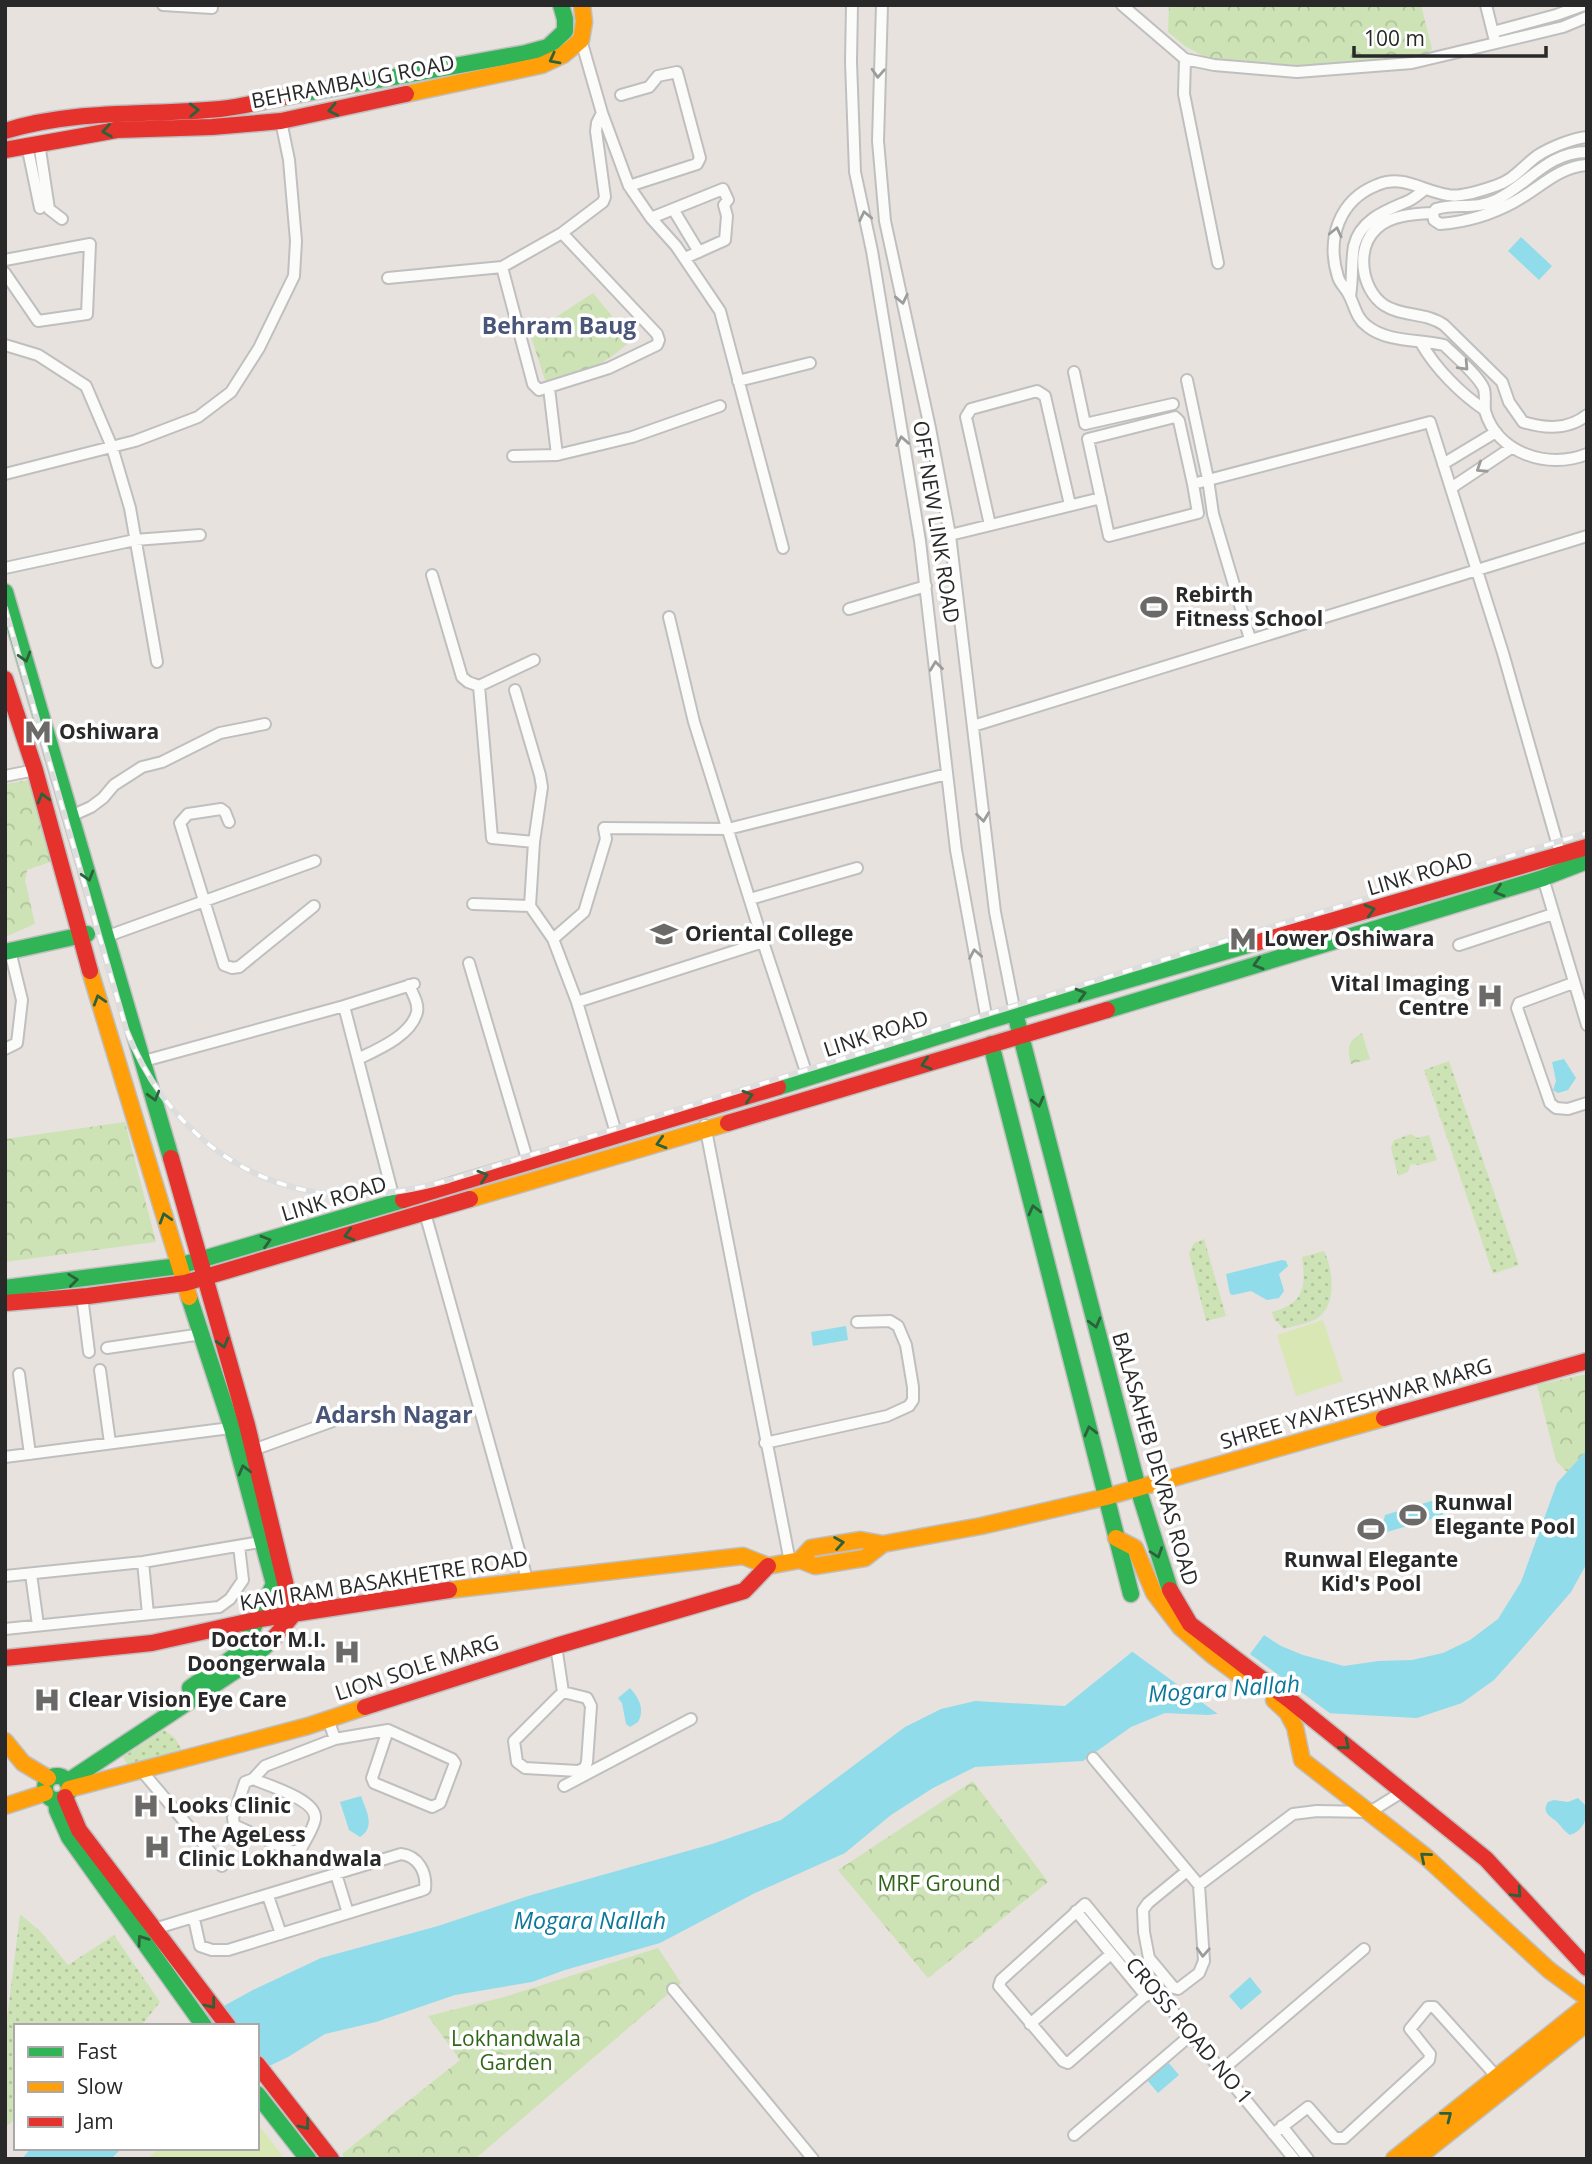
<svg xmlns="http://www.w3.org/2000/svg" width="1592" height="2164" font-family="'Open Sans',sans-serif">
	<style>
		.grass { fill: url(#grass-dots) }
		.forest { fill: url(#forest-crowns) }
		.pitch { fill: #d9e7b4 }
		.water { fill: #90dceb }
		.pier { fill: #e7e2de }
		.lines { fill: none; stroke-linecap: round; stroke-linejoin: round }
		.street-casing { stroke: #c0bfc0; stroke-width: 14 }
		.fast-casing { stroke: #c0bfc0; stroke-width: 19 }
		.slow-casing { stroke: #c0bfc0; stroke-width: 19 }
		.jam-casing { stroke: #c0bfc0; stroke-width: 19 }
		.street { stroke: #fbfbfa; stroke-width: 10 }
		.fast { stroke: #30b455; stroke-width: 16 }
		.slow { stroke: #ff9f0a; stroke-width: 16 }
		.jam { stroke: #e5322d; stroke-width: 16 }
		.rail-casing { stroke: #ddddde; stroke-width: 6 }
		.rail { stroke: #fff; stroke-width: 3.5; stroke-dasharray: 10; stroke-linecap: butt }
		.oneway { stroke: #2c613b }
		.oneway2 { stroke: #9c9c9c }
		.labels { text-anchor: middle; stroke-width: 7; stroke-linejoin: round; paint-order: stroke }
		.street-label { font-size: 21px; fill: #292929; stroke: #fff }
		.poi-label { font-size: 21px; font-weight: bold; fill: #292929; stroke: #fff; text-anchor: start }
		.park-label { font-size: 21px; fill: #306619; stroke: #fff }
		.neighbourhood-label { font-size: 23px; font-weight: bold; fill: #49567a; stroke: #fff }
		.water-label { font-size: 23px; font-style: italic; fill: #0b779a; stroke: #fff }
	</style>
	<defs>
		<pattern id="grass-dots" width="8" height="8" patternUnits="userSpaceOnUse" patternTransform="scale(1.75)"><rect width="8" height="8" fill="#cde3b6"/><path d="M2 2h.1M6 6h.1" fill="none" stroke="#b0c39c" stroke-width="1.8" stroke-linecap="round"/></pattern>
		<pattern id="forest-crowns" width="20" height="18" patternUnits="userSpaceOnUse" patternTransform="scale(1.75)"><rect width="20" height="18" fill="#cde3b6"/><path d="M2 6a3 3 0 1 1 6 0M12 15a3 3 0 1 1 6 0" fill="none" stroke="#b0c39c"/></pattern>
	</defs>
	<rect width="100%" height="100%" fill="#e7e2de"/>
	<path class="grass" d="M1449,1061L1519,1265L1493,1274L1424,1070Z
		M1411,1134L1417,1138L1429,1135L1437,1160L1419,1165L1411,1164L1408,1172L1398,1176L1391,1148L1394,1140Z
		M1204,1239L1226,1316L1206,1321L1189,1253L1194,1243Z
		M1324,1251C1333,1269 1338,1306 1316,1319C1307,1324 1293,1326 1283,1329L1277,1321L1275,1322L1272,1312C1304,1303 1306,1288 1302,1257Z
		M164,1730L175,1738L183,1752L129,1767L123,1757Z
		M20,1914L41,1932L68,1965L114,1935L160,2002L141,2026H16V2119L5,2127V2035Z"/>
	<path class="forest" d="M1169,5H1421L1432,49L1426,55L1412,60L1298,68L1214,62L1185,46L1168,32Z
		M593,293L632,340C602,366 587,372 550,382L545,380L530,334Z
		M30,780L53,861L27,870L25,880L35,924L5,937V784Z
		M1362,1033L1370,1059L1351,1064C1347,1049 1347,1041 1362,1033Z
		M125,1122L156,1242L5,1262V1139Z
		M1587,1374V1450L1567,1472L1556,1461L1537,1385Z
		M973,1781L1048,1882L928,1978L838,1870Z
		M658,1948L681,1983L475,2159H345L342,2154L460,2060L428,2016L504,1997Z"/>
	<path class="pitch" d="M1323,1320L1343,1381L1296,1396L1277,1335Z
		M257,2123L285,2159H147L160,2148H257Z"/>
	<path class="water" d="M1521,237L1552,266L1539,280L1508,251Z
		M1564,1059L1576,1078L1568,1090L1558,1093L1553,1090L1556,1081L1552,1062Z
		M1282,1260L1286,1261L1288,1266L1279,1274L1284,1291L1279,1298L1267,1300L1251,1291L1233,1295L1230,1294L1226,1274Z
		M846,1326L848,1340L813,1346L811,1332Z
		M1587,1450V1563L1571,1592L1519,1652L1494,1680L1462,1703L1417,1718L1253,1709L1208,1715L1165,1713L1131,1727L1083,1761L975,1767L933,1788L891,1815L845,1853L753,1894L660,1943L565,1970L532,1982L455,1995L376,2022L325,2034L288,2057L257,2072V2026H187L253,1990L321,1958L438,1926L528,1896L712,1844L781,1820L905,1727L941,1709L975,1701L1065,1706L1132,1652L1154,1645L1252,1650L1264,1635L1281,1646L1303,1655L1344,1666L1378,1661L1412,1660L1443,1653L1470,1640L1498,1619L1521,1582L1557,1483Z
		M1438,1499L1445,1504L1447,1509L1441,1516L1387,1532L1382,1528L1385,1515Z
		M630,1688C639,1698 645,1709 638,1722L630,1727L626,1724L622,1703L618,1698Z
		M361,1796C366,1810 376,1827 360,1837L349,1830L340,1802Z
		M1578,1798L1587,1807C1587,1820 1583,1831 1570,1835C1564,1831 1561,1826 1556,1821C1548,1815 1542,1812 1548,1802L1554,1800L1568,1802Z
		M1250,1977L1262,1992L1241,2010L1229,1996Z
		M1167,2061L1179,2075L1158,2093L1146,2079Z
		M31,2148H122L111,2159H22Z"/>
	<path class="pier" d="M1262,1633L1264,1635L1250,1654L1335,1717L1253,1712L1222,1717L1130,1650L1181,1634H1219L1251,1646Z"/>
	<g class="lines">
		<defs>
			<path id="street" d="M163,5L212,8
				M852,5L851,62L855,172L872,251L920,541L956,850L987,1021
				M882,5L878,141L885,221L930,428L950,535L995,912L1015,1013
				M1122,5L1185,59L1214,65L1297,72L1412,63L1563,27L1587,17
				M1486,5L1494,37
				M1493,32L1556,15L1584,5
				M579,39L581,40L602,113L629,186L651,218L676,246L720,311L783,548
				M1185,59L1184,94L1218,263
				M621,95L649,87L658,76L677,72L700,158L697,164L629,186
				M1587,137C1573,138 1549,148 1537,156C1522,167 1514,180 1495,186C1482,190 1461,198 1448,195C1422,191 1403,174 1377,185C1339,200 1326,239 1338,277C1340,284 1346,288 1349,295C1355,306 1356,318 1367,326C1388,343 1420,339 1444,345C1454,355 1479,376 1484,389C1486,396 1484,404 1485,411C1497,453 1548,470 1587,454
				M39,143L49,209L62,219
				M27,145L40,208
				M1587,152C1547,152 1528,185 1496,200C1476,210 1455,203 1436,209L1433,213L1434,220L1440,224C1465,222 1492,214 1514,202C1539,189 1557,167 1587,165
				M673,209L699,252
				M1433,213C1414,214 1391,215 1377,228C1355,248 1361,289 1384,305C1402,317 1426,312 1444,325L1502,382L1509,402L1523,422C1546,429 1568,430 1587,415
				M651,218L723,189L728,200L724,205L727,216L725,240L685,258
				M5,260L90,244L87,314L38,321L5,273
				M502,267L533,384L539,390L609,368L657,345L659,340L657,334L562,233
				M388,278L502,267L562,233L603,202L605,197L596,131L597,123L602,113
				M1350,296C1353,279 1351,263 1354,246C1360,220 1385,211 1406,202C1412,200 1419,194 1424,190
				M1421,343C1436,369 1461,394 1485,410
				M5,345L38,355L86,386L112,447L130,508L157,662
				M1074,372L1085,424L1173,404
				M1187,380L1208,479L1213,514L1250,639
				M738,381L810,363
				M549,388L557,455L632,437L720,406
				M513,456L557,455
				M1443,464L1496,432
				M5,474L135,441L198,417L231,392L259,348L294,276L296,241L289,160L281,121
				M1193,484L1179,421L1175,417L1088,439L1109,536L1198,513L1193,484L1430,422L1503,653L1562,860
				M1451,488L1511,448
				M990,525L966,417L971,409L1037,391L1045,396L1070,505
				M950,535L1101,498
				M5,568L135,540L200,535
				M432,575L462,677L468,682L479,686L492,838L534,842L530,906L553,939L577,1002
				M849,609L926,586
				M669,617L694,722L763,942
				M479,686L534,660
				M515,690L540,775L542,787L534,842
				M973,726L1587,536
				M5,776L35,770
				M71,816L91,807L103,798L114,785L142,767L162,762L220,733L265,724
				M229,822L225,812L221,809L188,814L180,823L224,965L232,968L239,967L314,906
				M1543,878L1587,1025
				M750,899L857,868
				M473,904L530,906
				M105,937L315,861
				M553,939L584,912L606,839L604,828L728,829L947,774
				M1459,945L1553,914
				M469,963L528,1162
				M1573,983L1519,1003L1517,1008L1550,1103L1556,1108L1568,1109L1587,1103
				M344,1006L395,1203
				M5,1049L17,1043L22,1000L10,951
				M362,1057C381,1048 412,1034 417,1012C419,1003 412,993 409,985
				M144,1061L344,1006L414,984
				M705,1125L790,1562
				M617,1136L577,1002L763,942L808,1078
				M425,1213L527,1579
				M82,1296L89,1352
				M107,1348L202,1334
				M100,1370L110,1443
				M19,1374L30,1454
				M765,1443L887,1416L909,1406L913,1400V1387L906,1345L898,1326L890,1321L857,1322
				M253,1450L333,1421
				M5,1457L238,1427
				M143,1562L148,1614
				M31,1574L38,1625
				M5,1576L143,1562L266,1541
				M5,1629L219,1607L230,1599L243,1580L239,1546
				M556,1646L563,1692
				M563,1692L587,1698L591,1706L587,1762L585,1768L578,1771L525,1768L517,1762L514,1741Z
				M328,1719L335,1739L388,1730L452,1759L455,1763L440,1803L432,1807L374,1783L372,1778L388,1730
				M1093,1758L1199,1885L1293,1814L1317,1811L1370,1812L1402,1792
				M141,1770L222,1866
				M253,1779C267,1785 318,1800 315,1819C314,1828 305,1840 301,1849L293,1852L234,1825L233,1818L245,1782L253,1779L265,1766L335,1739
				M564,1786L691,1719
				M1187,1871L1148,1903L1143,1910L1144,1932L1149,1958L1174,1988L1178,1989L1199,1973L1204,1961L1199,1885
				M336,1874L348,1913
				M268,1896L281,1934
				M1076,1911L1146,1996
				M154,1929L401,1854C418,1856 427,1872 425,1889L420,1891L228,1950H212L200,1946L194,1919
				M1154,1988L1068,2063L1063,2061L999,1986L1001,1980L1085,1904L1294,2159
				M673,1989L813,2159
				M1030,2024L1111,1954
				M1222,2070L1364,1949
				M1282,2126L1308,2159
				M1273,2134L1308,2107L1335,2138H1344L1429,2060L1430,2054L1410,2029L1428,2007H1434L1497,2077
				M1074,2135L1192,2034"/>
			<path id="fast" d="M284,97L526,53L548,47L565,31V19L561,5
				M5,592L171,1158
				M5,952L87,934
				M1107,1010L1543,878L1587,861
				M1015,1013L1138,1488L1170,1590
				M991,1044L1131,1594
				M778,1087L987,1021L1258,942
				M5,1288L179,1266L403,1200
				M189,1297L232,1428L274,1584L242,1651L190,1688
				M45 1788a12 12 0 1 1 24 0a12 12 0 1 1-24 0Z
				M67,1782L247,1663L273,1639
				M56,1800L57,1810L69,1837L204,2026
				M257,2094L308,2159"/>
			<path id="slow" d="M406,94L542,65L563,55L581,40L584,22L582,5
				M90,971L189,1297
				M470,1199L728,1123
				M1116,1538L1135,1548L1154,1593L1180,1627L1212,1655L1250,1683
				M800,1560L811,1548L861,1540L883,1544L981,1526L1106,1497L1384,1418
				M768,1566L800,1560L815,1566L865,1558L883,1544
				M449,1590L743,1556L768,1566
				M1274,1700L1287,1712L1295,1727L1302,1760L1425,1856L1549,1970L1587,1998
				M5,1741L23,1763L48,1778
				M69,1789L308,1726L365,1707
				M5,1806L45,1793
				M1394,2159L1587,2005
				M1416,2159L1587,2023"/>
			<path id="jam" d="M5,131C74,109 148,116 220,109C241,107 263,101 284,97
				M5,150L117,130L212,127L281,121L406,94
				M5,679L35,770L90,971
				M1258,942L1587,847
				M728,1123L1107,1010
				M171,1158L247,1425L293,1615L273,1639
				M403,1200L778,1087
				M5,1303L88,1296L185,1283L470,1199
				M1384,1418L1587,1361
				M1170,1590L1190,1624L1292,1702L1486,1859L1587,1968
				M5,1658L152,1643L260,1619L449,1590
				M365,1707L556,1646L744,1591L768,1566
				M65,1797L79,1830L228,2026
				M257,2064L331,2159"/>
		</defs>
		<use href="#street" class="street-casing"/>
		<use href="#fast" class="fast-casing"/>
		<use href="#slow" class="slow-casing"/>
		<use href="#jam" class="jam-casing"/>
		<use href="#street" class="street"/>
		<use href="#fast" class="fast"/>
		<use href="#slow" class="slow"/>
		<use href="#jam" class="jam"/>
		<defs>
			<path id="rail" d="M5,608L126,1029C163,1124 244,1193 349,1195C383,1196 416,1189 449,1180L1237,937L1587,833"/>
		</defs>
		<use href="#rail" class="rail-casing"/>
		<use href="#rail" class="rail"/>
	</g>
	<defs><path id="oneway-chevron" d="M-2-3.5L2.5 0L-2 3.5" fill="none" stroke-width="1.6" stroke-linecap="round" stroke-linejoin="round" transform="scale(1.75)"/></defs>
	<g class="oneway">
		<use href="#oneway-chevron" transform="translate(554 59) rotate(152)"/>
		<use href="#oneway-chevron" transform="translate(194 110) rotate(-2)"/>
		<use href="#oneway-chevron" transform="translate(333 110) rotate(168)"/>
		<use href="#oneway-chevron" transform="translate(107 131) rotate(171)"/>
		<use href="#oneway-chevron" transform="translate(25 657) rotate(74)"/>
		<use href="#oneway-chevron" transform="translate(43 798) rotate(-105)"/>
		<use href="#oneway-chevron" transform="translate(88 876) rotate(74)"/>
		<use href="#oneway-chevron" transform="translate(1499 891) rotate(163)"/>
		<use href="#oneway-chevron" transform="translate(1370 910) rotate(-16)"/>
		<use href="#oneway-chevron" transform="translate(1258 964) rotate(163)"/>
		<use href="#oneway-chevron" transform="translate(1081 994) rotate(-16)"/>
		<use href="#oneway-chevron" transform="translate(99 1000) rotate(-107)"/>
		<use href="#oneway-chevron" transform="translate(926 1064) rotate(163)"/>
		<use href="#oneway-chevron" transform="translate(154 1096) rotate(74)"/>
		<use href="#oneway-chevron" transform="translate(748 1096) rotate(-17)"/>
		<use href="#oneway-chevron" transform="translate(1038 1102) rotate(76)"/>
		<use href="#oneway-chevron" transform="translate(661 1143) rotate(164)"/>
		<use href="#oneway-chevron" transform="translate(483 1176) rotate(-17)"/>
		<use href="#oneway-chevron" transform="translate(1034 1210) rotate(-104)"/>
		<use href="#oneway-chevron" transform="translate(165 1218) rotate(-107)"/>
		<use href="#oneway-chevron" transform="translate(349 1235) rotate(164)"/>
		<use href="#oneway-chevron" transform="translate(266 1241) rotate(-17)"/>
		<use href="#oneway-chevron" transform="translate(73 1280) rotate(-7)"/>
		<use href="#oneway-chevron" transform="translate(1095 1323) rotate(75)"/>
		<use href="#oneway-chevron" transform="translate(223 1343) rotate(74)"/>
		<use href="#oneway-chevron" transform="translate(1090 1431) rotate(-104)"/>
		<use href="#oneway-chevron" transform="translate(244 1470) rotate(-105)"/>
		<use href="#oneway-chevron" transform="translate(839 1543) rotate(-9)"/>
		<use href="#oneway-chevron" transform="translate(1157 1553) rotate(71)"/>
		<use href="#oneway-chevron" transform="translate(1345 1745) rotate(39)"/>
		<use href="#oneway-chevron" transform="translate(1425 1857) rotate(-140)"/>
		<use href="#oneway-chevron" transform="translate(1517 1893) rotate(47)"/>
		<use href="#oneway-chevron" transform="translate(142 1940) rotate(-125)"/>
		<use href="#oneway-chevron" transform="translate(211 2004) rotate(52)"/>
		<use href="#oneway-chevron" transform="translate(1447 2116) rotate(-38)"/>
		<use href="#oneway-chevron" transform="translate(305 2125) rotate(52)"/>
	</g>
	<g class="oneway2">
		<use href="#oneway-chevron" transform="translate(878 73) rotate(93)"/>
		<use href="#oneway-chevron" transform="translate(865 216) rotate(-102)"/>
		<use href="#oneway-chevron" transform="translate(1336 232) rotate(-77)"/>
		<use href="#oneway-chevron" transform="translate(902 299) rotate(78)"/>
		<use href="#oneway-chevron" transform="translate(1464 366) rotate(47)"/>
		<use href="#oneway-chevron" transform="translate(902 441) rotate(-100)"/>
		<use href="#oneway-chevron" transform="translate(1481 468) rotate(147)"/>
		<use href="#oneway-chevron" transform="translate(936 666) rotate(-97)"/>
		<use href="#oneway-chevron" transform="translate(983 817) rotate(83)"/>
		<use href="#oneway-chevron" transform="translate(975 954) rotate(-100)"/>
		<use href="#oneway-chevron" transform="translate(1203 1952) rotate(93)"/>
	</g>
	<defs>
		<symbol id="stadium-bare" viewBox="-9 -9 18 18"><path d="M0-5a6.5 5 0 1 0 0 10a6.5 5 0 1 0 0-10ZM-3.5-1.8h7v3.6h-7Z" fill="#6c6a68" stroke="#fff" stroke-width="2.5" paint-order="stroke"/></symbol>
		<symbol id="metro-bare" viewBox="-9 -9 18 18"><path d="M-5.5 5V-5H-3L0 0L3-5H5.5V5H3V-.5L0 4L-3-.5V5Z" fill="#6c6a68" stroke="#fff" stroke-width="2.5" paint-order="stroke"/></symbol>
		<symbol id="university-bare" viewBox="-9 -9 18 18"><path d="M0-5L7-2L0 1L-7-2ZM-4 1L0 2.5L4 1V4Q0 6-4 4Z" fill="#6c6a68" stroke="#fff" stroke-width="2.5" paint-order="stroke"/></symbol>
		<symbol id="hospital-bare" viewBox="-9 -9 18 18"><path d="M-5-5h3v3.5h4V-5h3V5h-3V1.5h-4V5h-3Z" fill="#6c6a68" stroke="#fff" stroke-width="2.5" paint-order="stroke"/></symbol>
	</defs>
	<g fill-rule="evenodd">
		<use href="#stadium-bare" x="1135" y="588" width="38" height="38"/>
		<use href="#metro-bare" x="19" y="713" width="38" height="38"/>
		<use href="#university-bare" x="645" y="915" width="38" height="38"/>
		<use href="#metro-bare" x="1224" y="920" width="38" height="38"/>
		<use href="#hospital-bare" x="1471" y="977" width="38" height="38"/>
		<use href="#stadium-bare" x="1394" y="1496" width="38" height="38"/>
		<use href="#stadium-bare" x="1352" y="1510" width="38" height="38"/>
		<use href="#hospital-bare" x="328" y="1633" width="38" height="38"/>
		<use href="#hospital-bare" x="28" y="1681" width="38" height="38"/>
		<use href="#hospital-bare" x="127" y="1787" width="38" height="38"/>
		<use href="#hospital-bare" x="138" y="1828" width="38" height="38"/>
	</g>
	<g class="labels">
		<g class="street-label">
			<text transform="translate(353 82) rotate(-11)" y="7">BEHRAMBAUG ROAD</text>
			<text transform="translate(936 522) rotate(81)" y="7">OFF NEW LINK ROAD</text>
			<text transform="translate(1420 874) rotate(-16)" y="7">LINK ROAD</text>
			<text transform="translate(876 1034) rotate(-18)" y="7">LINK ROAD</text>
			<text transform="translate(334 1199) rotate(-17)" y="7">LINK ROAD</text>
			<text transform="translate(1356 1404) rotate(-16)" y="7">SHREE YAVATESHWAR MARG</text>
			<text transform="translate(1155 1459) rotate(74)" y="7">BALASAHEB DEVRAS ROAD</text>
			<text transform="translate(384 1581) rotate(-9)" y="7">KAVI RAM BASAKHETRE ROAD</text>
			<text transform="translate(417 1668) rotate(-18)" y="7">LION SOLE MARG</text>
			<text transform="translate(1189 2031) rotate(50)" y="7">CROSS ROAD NO 1</text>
		</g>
		<g class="poi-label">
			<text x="1175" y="602">Rebirth<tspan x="1175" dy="24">Fitness School</tspan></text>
			<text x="59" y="739">Oshiwara</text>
			<text x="685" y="941">Oriental College</text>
			<text x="1264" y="946">Lower Oshiwara</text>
			<text x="1469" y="991" text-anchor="end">Vital Imaging<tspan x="1469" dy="24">Centre</tspan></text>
			<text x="1434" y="1510">Runwal<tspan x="1434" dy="24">Elegante Pool</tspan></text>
			<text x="1371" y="1567" text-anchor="middle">Runwal Elegante<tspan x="1371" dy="24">Kid's Pool</tspan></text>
			<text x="326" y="1647" text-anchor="end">Doctor M.I.<tspan x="326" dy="24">Doongerwala</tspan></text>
			<text x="68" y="1707">Clear Vision Eye Care</text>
			<text x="167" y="1813">Looks Clinic</text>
			<text x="178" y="1842">The AgeLess<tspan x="178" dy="24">Clinic Lokhandwala</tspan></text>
		</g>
		<g class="park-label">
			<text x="939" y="1891">MRF Ground</text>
			<text x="516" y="2046">Lokhandwala<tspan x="516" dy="24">Garden</tspan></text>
		</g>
		<g class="neighbourhood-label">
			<text x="559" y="334">Behram Baug</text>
			<text x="394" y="1423">Adarsh Nagar</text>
		</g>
		<g class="water-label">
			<text transform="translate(1224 1689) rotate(-4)" y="8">Mogara Nallah</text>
			<text x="590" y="1929">Mogara Nallah</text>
		</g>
	</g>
	<rect width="1592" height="2164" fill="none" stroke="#292929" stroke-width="14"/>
	<rect x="14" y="2024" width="245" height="126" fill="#ffffff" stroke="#a9a9a9" stroke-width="2"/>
	<rect x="28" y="2047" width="35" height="10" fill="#30b455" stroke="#a9a9a9" stroke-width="2"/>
	<text x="77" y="2059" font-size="21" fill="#292929">Fast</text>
	<rect x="28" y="2082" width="35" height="10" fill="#ff9f0a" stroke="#a9a9a9" stroke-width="2"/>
	<text x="77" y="2094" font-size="21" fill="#292929">Slow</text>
	<rect x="28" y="2117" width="35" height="10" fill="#e5322d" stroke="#a9a9a9" stroke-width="2"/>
	<text x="77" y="2129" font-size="21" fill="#292929">Jam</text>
	<path d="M1354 46v10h192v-10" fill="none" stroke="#292929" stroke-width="3.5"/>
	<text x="1364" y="46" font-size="21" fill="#292929" stroke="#ffffff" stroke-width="5" paint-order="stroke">100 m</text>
</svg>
